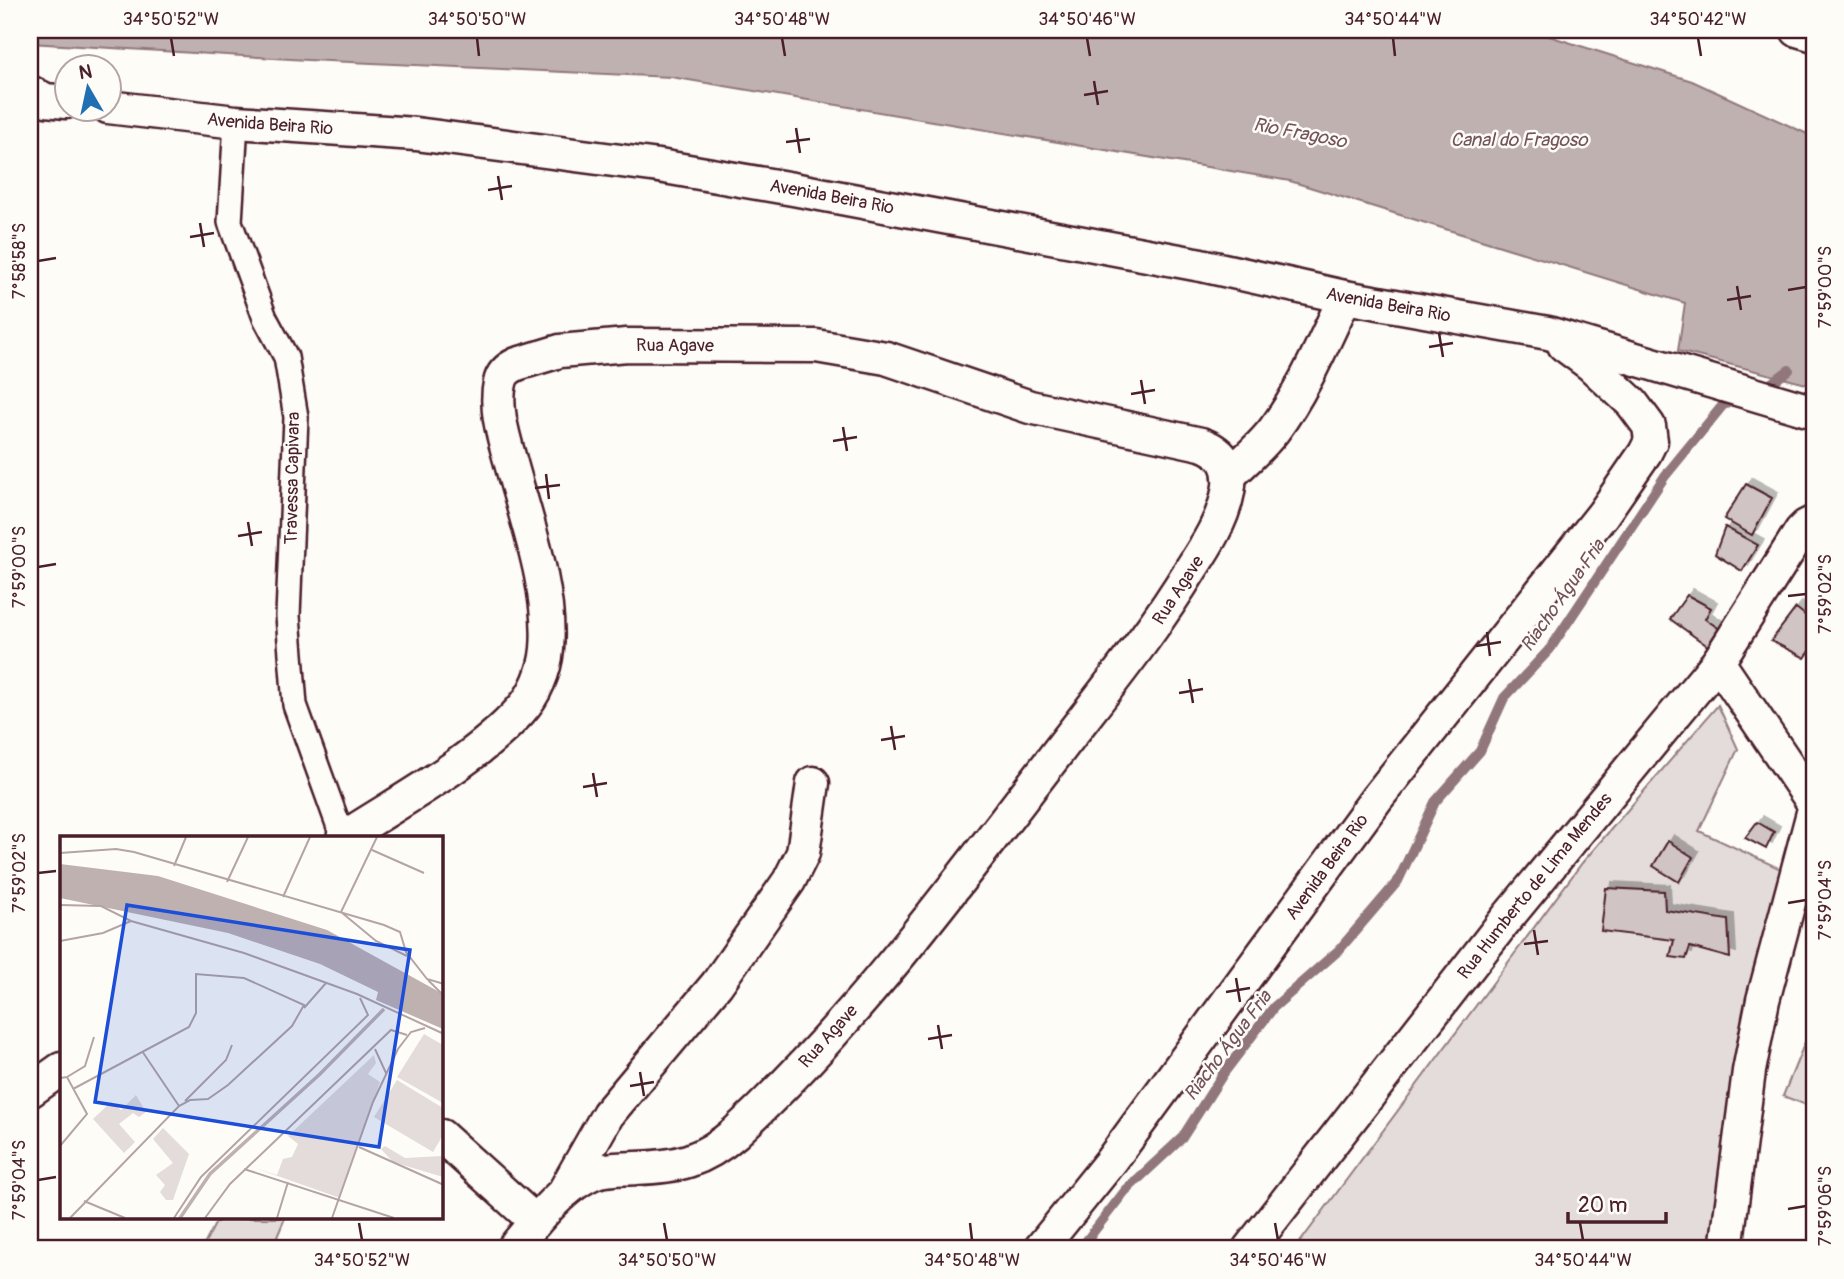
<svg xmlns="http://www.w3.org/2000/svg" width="1844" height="1279" font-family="Pangolin,sans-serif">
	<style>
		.green { fill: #e3dcda; stroke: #967e82; stroke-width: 2 }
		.water { fill: #c0b1b1; stroke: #91777b; stroke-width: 2 }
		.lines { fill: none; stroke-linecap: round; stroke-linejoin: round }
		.stream { stroke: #91777b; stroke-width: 10 }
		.building { fill: #d0c5c4; stroke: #4a1f2b; stroke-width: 2; filter: url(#shadow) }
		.pedestrian-casing { stroke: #4a1f2b; stroke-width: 28 }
		.minor-casing { stroke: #4a1f2b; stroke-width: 37 }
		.pedestrian { stroke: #fdfcf7; stroke-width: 23 }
		.minor { stroke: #fdfcf7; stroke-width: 32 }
		.ticks { fill: none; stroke: #4a1f2b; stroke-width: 2.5 }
		.labels { text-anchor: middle; stroke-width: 5; stroke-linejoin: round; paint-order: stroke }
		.street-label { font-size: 18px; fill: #4a1f2b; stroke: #fdfcf7 }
		.water-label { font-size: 19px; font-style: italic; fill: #73525a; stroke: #fdfcf7 }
		.inset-river { fill: none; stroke: #c0b1b1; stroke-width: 3.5 }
		.inset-road { fill: none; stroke: #b5a4a5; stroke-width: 2 }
		.view { fill: #1d4ed8; fill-opacity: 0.15; stroke: #1d4ed8; stroke-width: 3.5 }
		.inset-edge { fill: none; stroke: #4a1f2b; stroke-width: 3.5 }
		.neatline { fill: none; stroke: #4a1f2b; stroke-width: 2.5 }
		.ticks-label { font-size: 18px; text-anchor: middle; fill: #4a1f2b }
	</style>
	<defs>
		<filter id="shadow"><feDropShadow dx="6" dy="-6" stdDeviation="0" flood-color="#0004"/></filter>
	</defs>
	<rect width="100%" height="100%" fill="#fdfcf7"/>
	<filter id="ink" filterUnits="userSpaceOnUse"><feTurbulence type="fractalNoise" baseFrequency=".0143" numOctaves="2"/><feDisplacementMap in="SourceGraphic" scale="14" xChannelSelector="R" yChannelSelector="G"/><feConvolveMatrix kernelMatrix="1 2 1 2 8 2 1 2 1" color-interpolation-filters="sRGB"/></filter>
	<g filter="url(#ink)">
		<path class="green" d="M1718,705L1738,749L1699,831L1783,870L1723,1249H1295L1582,863Z
			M1814,1020V1108L1783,1096Z
			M223,1218H285L272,1249H202L215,1224Z"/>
		<path class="water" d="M30,30H1530L1692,81L1814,137V386L1678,351L1685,303L1290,181L671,77L307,60L30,43Z"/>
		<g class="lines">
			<path class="stream" d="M1762,390L1789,370
				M1080,1249L1125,1191L1182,1138L1223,1074L1274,1007L1339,950L1398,881L1435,802L1480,751L1504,698L1550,649L1665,476L1723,405L1738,399"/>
		</g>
		<path class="building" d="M1746,484L1772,498L1752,535L1724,519Z
			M1725,527L1758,545L1742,571L1715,554Z
			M1687,595L1711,608L1705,619L1724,632L1709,647L1670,619Z
			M1796,608L1814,622V645L1805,658L1771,641Z
			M1757,822L1774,832L1766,849L1745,838Z
			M1668,841L1693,857L1679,882L1653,866Z
			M1606,888L1664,891L1665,910L1728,920L1730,958L1690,947L1686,959L1670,957L1674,940L1601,931Z"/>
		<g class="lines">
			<defs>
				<path id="pedestrian" d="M236,122L230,222L265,318L286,357L296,417L288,616L295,705L343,838"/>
				<g id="minor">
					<path d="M1797,30L1814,35"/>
					<path d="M30,92L46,100L66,102"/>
					<path id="s1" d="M108,107L236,122L416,134L659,166L793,189L1201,265L1345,297L1548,333L1814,412"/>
					<path d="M1229,476C1244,461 1261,447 1274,430C1304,390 1324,341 1345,297"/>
					<path d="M1718,662L1814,804"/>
					<path id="s2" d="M343,838C400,801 475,761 520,711C535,695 545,671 547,649C552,592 527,522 512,467C505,441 494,410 500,383C502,373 508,368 517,364L560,351L627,345L816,346L886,358L1030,407L1201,444C1224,452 1233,468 1228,492C1223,520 1206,546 1191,569C1154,630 1110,684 1067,740C963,875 861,1016 735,1133C703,1161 677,1167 636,1168C622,1169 609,1168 596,1172C564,1184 534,1223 513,1249"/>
					<path d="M30,1091L61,1069"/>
					<path d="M441,1136L535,1221"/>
					<path d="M565,1190L608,1114L717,984L789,881L803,853L813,783"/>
					<path id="s3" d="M1040,1249L1111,1161L1377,798L1603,514L1645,453L1651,441L1649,426L1632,403L1591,365L1564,345"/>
					<path id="s4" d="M1249,1249L1507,918L1718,662L1801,531L1806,526L1814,522"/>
					<path d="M1726,1249L1749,1071L1763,1000L1814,809"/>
				</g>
			</defs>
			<use href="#pedestrian" class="pedestrian-casing"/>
			<use href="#minor" class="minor-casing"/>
			<use href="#pedestrian" class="pedestrian"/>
			<use href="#minor" class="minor"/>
		</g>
	</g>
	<path class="ticks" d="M171,38L174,56M477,38L479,56M782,38L785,56M1087,38L1090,56M1393,38L1395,56M1698,38L1701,56M1094,81L1098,105M1084,95L1108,91M796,128L800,153M786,142L810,139M498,176L502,200M488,190L512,186M200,223L204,247M190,237L214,233M38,261L56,258M1737,286L1741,310M1788,290L1806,287M1727,300L1751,296M1439,333L1443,357M1429,347L1453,343M1141,380L1145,404M1131,394L1155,390M843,427L847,451M833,441L857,437M546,474L549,499M535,488L560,485M248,522L252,546M238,536L262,532M38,567L56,564M1788,596L1806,594M1487,632L1490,656M1476,646L1501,642M1189,679L1193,703M1179,693L1203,689M891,726L895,750M881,740L905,736M593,773L597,797M583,787L607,783M38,873L56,871M1788,903L1806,900M1534,930L1538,955M1524,944L1548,941M1236,978L1240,1002M1226,992L1250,988M938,1025L942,1049M928,1039L952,1035M640,1072L644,1096M630,1086L654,1082M38,1180L56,1177M1788,1209L1806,1206M359,1223L362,1240M664,1223L667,1240M970,1223L972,1240M1275,1223L1278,1240M1580,1223L1583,1240"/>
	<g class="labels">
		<g class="street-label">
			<text dy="6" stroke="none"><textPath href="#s1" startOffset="163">Avenida Beira Rio</textPath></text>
			<text dy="6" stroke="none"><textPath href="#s1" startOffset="730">Avenida Beira Rio</textPath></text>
			<text dy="6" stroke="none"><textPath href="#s1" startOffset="1297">Avenida Beira Rio</textPath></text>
			<text dy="6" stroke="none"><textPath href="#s2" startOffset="746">Rua Agave</textPath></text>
			<text transform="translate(292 478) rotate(-89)" y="6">Travessa Capivara</text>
			<text transform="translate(1178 590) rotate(-57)" y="6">Rua Agave</text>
			<text dy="6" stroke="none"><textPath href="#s3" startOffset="478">Avenida Beira Rio</textPath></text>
			<text dy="6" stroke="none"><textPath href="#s4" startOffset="462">Rua Humberto de Lima Mendes</textPath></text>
			<text transform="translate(828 1036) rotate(-48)" y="6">Rua Agave</text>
		</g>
		<g class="water-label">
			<text transform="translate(1300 132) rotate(11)" y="7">Rio Fragoso</text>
			<text x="1519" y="146">Canal do Fragoso</text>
			<text transform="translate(1562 595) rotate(-55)" y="7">Riacho Água Fria</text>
			<text transform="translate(1227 1045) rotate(-53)" y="7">Riacho Água Fria</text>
		</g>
	</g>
	<g transform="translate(60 836)">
		<rect width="383" height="383" fill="#fdfcf7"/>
		<path d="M364,198L383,209V267L337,241ZM314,219L316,227L308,238L320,246L280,362L195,332L217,339L223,323L232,321L238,308L228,300ZM337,244L383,272V299L373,316L314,281ZM76,259L86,276L79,281L73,277L59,288L75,306L64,317L33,283L51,266L61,274ZM103,292L129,318L113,364H106L100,356L105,349L96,339L113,327L93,303ZM325,310L345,322L382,320L383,341L333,326L321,313Z" fill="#e3dcda"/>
		<path d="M0,28L98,40L267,94L383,158V193L316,164L318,156L260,128L168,97L0,62Z" fill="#c0b1b1"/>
		<path class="inset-river" d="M120,382L150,338L260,238L324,173"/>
		<path class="inset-road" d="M317,1L281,76L316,105L347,120M312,14L364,37M0,17L56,13L74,16L324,89L340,96L346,116L367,143L384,148M114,30L126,1M167,46L188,1M223,61L250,1M0,69L41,70L71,85L184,117L297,158L384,198M0,105L43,97L71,85M368,144L384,160M244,172L266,147M315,213L326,237M82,215L119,270M7,241L25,230L34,201M0,242L7,241L27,278L0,310M125,265L166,224L172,209M299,311L384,349M184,333L334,382M24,365L65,382M10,382L119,270L130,264L148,263L168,249L232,190L244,169L184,142L136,138V177L129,191L13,253M114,382L141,341L308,179L300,162M145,382L170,348L331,194L347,199M217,382L228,346M272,382L313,266L338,213L351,196L365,192"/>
		<path class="view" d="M67,69L350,114L319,311L35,266Z"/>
		<rect width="383" height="383" class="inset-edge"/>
	</g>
	<rect width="1844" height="1279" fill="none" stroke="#fdfcf7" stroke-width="77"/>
	<g transform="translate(88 88) rotate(351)"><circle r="33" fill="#fdfcf7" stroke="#b5a4a5" stroke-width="2"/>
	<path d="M0-5L12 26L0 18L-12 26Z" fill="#1f6fb2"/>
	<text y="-10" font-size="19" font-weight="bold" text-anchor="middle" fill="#4a1f2b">N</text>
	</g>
	<path d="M1568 1212v10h98v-10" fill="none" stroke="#4a1f2b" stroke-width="3.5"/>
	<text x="1578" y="1212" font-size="21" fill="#4a1f2b" stroke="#fdfcf7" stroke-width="5" paint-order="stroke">20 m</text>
	<rect x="38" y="38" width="1768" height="1202" class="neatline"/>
	<g class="ticks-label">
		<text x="171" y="25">34°50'52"W</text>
		<text x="477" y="25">34°50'50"W</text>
		<text x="782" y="25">34°50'48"W</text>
		<text x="1087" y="25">34°50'46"W</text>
		<text x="1393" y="25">34°50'44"W</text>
		<text x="1698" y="25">34°50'42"W</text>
		<text transform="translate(19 261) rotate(-90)" y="6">7°58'58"S</text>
		<text transform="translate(1825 287) rotate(-90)" y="6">7°59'00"S</text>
		<text transform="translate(19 567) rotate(-90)" y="6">7°59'00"S</text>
		<text transform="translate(1825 594) rotate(-90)" y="6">7°59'02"S</text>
		<text transform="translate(19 873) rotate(-90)" y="6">7°59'02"S</text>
		<text transform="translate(1825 900) rotate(-90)" y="6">7°59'04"S</text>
		<text transform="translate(19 1180) rotate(-90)" y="6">7°59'04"S</text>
		<text transform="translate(1825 1206) rotate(-90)" y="6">7°59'06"S</text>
		<text x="362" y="1266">34°50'52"W</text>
		<text x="667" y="1266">34°50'50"W</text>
		<text x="972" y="1266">34°50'48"W</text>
		<text x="1278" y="1266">34°50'46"W</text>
		<text x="1583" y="1266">34°50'44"W</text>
	</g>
</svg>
